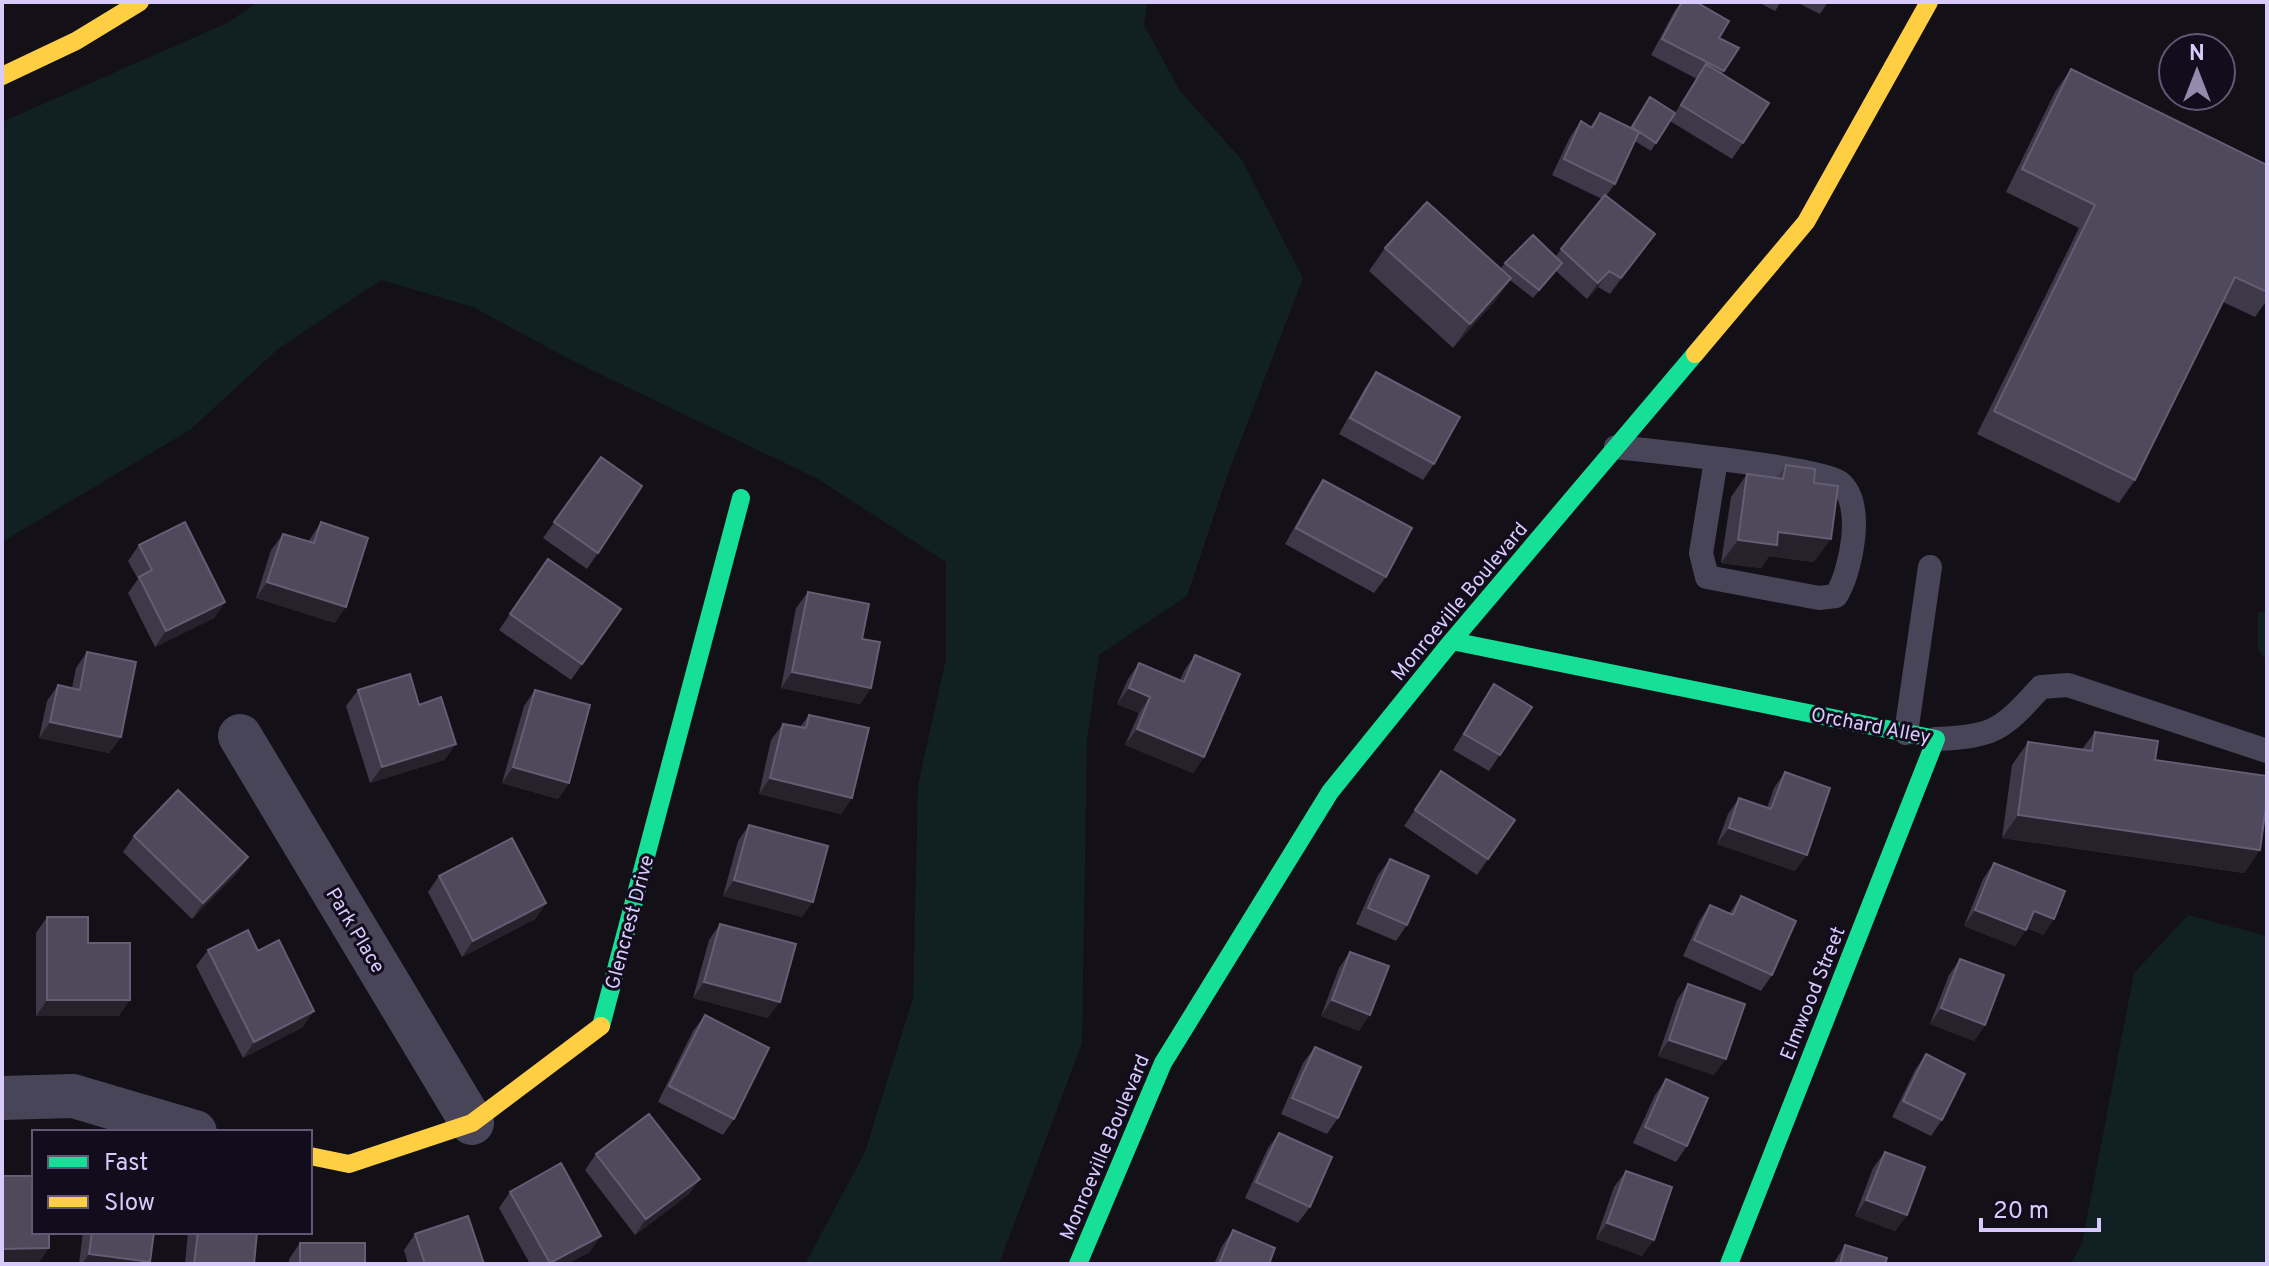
<svg xmlns="http://www.w3.org/2000/svg" width="2269" height="1266" font-family="Overpass,sans-serif">
	<style>
		.green { fill: #102023 }
		.lines { fill: none; stroke-linecap: round; stroke-linejoin: round }
		.lane { stroke: #494559; stroke-width: 24 }
		.street { stroke: #494559; stroke-width: 44 }
		.fast { stroke: #16e098; stroke-width: 18 }
		.slow { stroke: #ffcf43; stroke-width: 18 }
		.wall { fill: #3e3948 }
		.shaded-wall { fill: #26222c }
		.building { fill: #4e495b; stroke: #645d74; stroke-width: 2 }
		.labels { text-anchor: middle; stroke-width: 6; stroke-linejoin: round; paint-order: stroke }
		.street-label { font-size: 20px; fill: #d8cbfc; stroke: #120c1c }
	</style>
	<rect width="100%" height="100%" fill="#131018"/>
	<path class="green" d="M258,2H1148L1144,25L1180,91L1242,160L1303,278L1225,482L1187,596L1099,655L1087,740L1082,1043L999,1264H805L865,1152L913,998L918,785L946,659V562L818,479L573,361L473,307L381,280L278,349L190,430L2,542V122L227,23Z
		M2267,610V661L2258,650V613Z
		M2188,915L2267,936V1264H2071L2082,1243L2134,973Z"/>
	<g class="lines">
		<path class="lane" d="M1616,447C1651,451 1821,468 1839,482C1866,503 1851,572 1836,596L1819,598L1707,577L1701,553L1716,460
			M1906,733L1930,567
			M1936,739C1995,736 2001,731 2041,687L2068,685L2267,751"/>
		<path class="street" d="M240,736L472,1123
			M2,1098L73,1096L195,1132"/>
		<path class="fast" d="M1452,641L1936,739L1729,1264
			M601,1026L741,498
			M1078,1264L1163,1063L1330,792L1452,641L1695,354"/>
		<path class="slow" d="M2,76L76,41L140,2
			M1695,354L1806,222L1929,2
			M310,1156L349,1164L472,1123L601,1026"/>
	</g>
	<path class="wall" d="M1681,2H1696L1719,38L1739,48L1722,74L1743,143L1732,159L1670,121L1651,151L1635,141L1615,184L1606,196L1655,234L1610,294L1598,287L1587,299L1556,271L1533,298L1510,280L1495,301L1453,348L1369,271L1385,248L1501,268L1505,263L1555,257L1602,199L1552,175L1570,137L1581,121L1590,127L1600,113L1630,128L1650,97L1675,113L1697,79L1651,55L1674,12Z
		M1758,2H1781L1775,11Z
		M1796,2H1828L1820,14Z
		M2071,69L2267,165V300L2255,317L2223,302L2135,480L2119,503L1977,434L2079,228L2006,192L2055,92Z
		M1376,372L1434,464L1423,480L1339,434L1365,388Z
		M601,457L598,553L587,569L543,538Z
		M1786,465L1814,483V562L1769,556L1761,568L1721,563L1731,497L1747,474L1777,478Z
		M1323,480L1386,577L1374,593L1285,544L1312,496Z
		M321,522L335,623L256,598L271,550L283,534L308,542Z
		M139,545L225,602L214,618L155,647L128,593L138,579L128,561Z
		M548,559L621,609L571,680L499,630Z
		M808,592L862,639L871,688L860,704L781,688L796,608Z
		M87,652L121,737L109,753L39,738L47,701L58,685L72,688L76,668Z
		M1195,655L1204,757L1193,773L1125,745L1139,713L1117,704L1128,679L1139,663L1180,680L1184,671Z
		M1494,684L1532,707L1489,771L1453,750L1483,700Z
		M358,690L456,744L444,760L370,783L346,706Z
		M535,690L569,783L558,799L502,783L524,706Z
		M809,715L852,798L841,814L759,794L771,740L783,724L800,727Z
		M2095,732L2155,760L2260,850L2244,873L2002,838L2012,765L2028,742L2082,749Z
		M1441,771L1515,820L1477,875L1404,826Z
		M1785,772L1795,871L1717,844L1728,814L1739,798L1767,808L1774,788Z
		M749,825L802,917L723,896L738,841Z
		M134,836L248,857L237,873L192,919L123,852Z
		M1390,859L1407,925L1396,941L1356,924L1378,875Z
		M1994,863L2054,919L2043,935L2027,928L2015,946L1964,926L1983,879Z
		M439,876L546,903L535,919L462,957L428,892Z
		M1741,896L1772,975L1761,991L1683,956L1699,921L1710,905L1729,914Z
		M47,917L88,943L119,1016H36V933Z
		M720,924L768,1018L693,998L709,940Z
		M208,950L258,951L303,1027L243,1058L196,966Z
		M1350,952L1359,1031L1321,1016L1339,968Z
		M1960,959L1985,1025L1974,1041L1930,1024L1949,975Z
		M1688,984L1714,1075L1658,1056L1677,1000Z
		M705,1015L734,1119L723,1135L658,1102L693,1031Z
		M1315,1047L1338,1118L1327,1134L1281,1114L1303,1063Z
		M1926,1054L1942,1120L1931,1136L1892,1117L1915,1070Z
		M1666,1079L1687,1146L1676,1162L1633,1143L1655,1095Z
		M1279,1133L1310,1207L1298,1223L1245,1198L1268,1148Z
		M1885,1152L1907,1215L1895,1231L1855,1216L1873,1168Z
		M596,1154L700,1179L688,1195L635,1235L585,1170Z
		M1626,1171L1642,1256L1596,1239L1614,1187Z
		M510,1192L590,1252L567,1264H530L499,1208Z
		M1233,1230L1269,1264H1214L1222,1246Z
		M83,1232H154L150,1262L149,1264H79Z
		M188,1232H257L254,1264H185Z
		M415,1234L484,1264H408L404,1250Z
		M300,1243L365,1264H289V1259Z
		M1845,1245L1885,1264H1833Z"/>
	<path class="shaded-wall" d="M1655,234L1644,250L1610,294L1621,278Z
		M1609,271L1598,287L1587,299L1598,283Z
		M1511,278L1495,301L1453,348L1470,324Z
		M1778,532L1831,539L1814,562L1769,556L1761,568L1721,563L1738,540Z
		M267,582L346,607L335,623L256,598Z
		M225,602L214,618L155,647L166,631Z
		M792,672L871,688L860,704L781,688Z
		M1129,688L1150,697L1139,713L1117,704Z
		M50,722L121,737L109,753L39,738Z
		M1137,729L1204,757L1193,773L1125,745Z
		M456,744L444,760L370,783L382,767Z
		M513,767L569,783L558,799L502,783Z
		M770,778L852,798L841,814L759,794Z
		M2018,815L2260,850L2244,873L2002,838Z
		M1729,828L1807,855L1795,871L1717,844Z
		M248,857L237,873L192,919L203,903Z
		M734,880L813,902L802,917L723,896Z
		M546,903L535,919L462,957L473,941Z
		M1975,910L2026,930L2015,946L1964,926Z
		M2034,911L2054,919L2043,935L2023,927Z
		M704,982L780,1002L768,1018L693,998Z
		M47,1000H130L119,1016H36Z
		M1332,1000L1370,1015L1359,1031L1321,1016Z
		M1941,1008L1985,1025L1974,1041L1930,1024Z
		M314,1011L303,1027L243,1058L254,1042Z
		M1669,1040L1726,1059L1714,1075L1658,1056Z
		M700,1179L688,1195L635,1235L646,1219Z
		M1866,1200L1907,1215L1895,1231L1855,1216Z
		M1607,1223L1654,1240L1642,1256L1596,1239Z
		M601,1236L590,1252L567,1264H550Z
		M49,1248L38,1264H2V1249Z
		M89,1254L150,1262L149,1264H82Z"/>
	<path class="building" d="M1682,2H1696L1729,21L1719,38L1739,48L1724,71L1662,39Z
		M1706,64L1769,103L1743,143L1681,105Z
		M2071,69L2267,165V292L2235,277L2135,480L1994,411L2095,205L2022,169Z
		M1650,97L1675,113L1656,143L1632,127Z
		M1600,113L1639,132L1615,184L1564,159L1581,121L1592,128Z
		M1605,195L1655,234L1621,278L1609,271L1598,283L1561,249Z
		M1427,202L1511,278L1470,324L1385,248Z
		M1533,235L1562,263L1539,290L1505,263Z
		M1376,372L1460,417L1434,464L1350,418Z
		M601,457L642,486L598,553L554,522Z
		M1786,465L1815,469L1814,483L1838,486L1831,539L1778,532L1777,545L1738,540L1747,474L1783,479Z
		M1323,480L1412,528L1386,577L1296,528Z
		M185,522L225,602L166,631L139,577L152,570L139,545Z
		M321,522L368,538L346,607L267,582L283,534L314,543Z
		M548,559L621,609L582,664L510,614Z
		M808,592L869,604L862,639L880,642L871,688L792,672Z
		M87,652L136,662L121,737L50,722L58,685L80,690Z
		M1195,655L1240,674L1204,757L1137,729L1150,697L1129,688L1139,663L1184,682Z
		M410,674L419,705L441,697L456,744L382,767L358,690Z
		M1494,684L1532,707L1500,755L1464,734Z
		M535,690L590,705L569,783L513,767Z
		M809,715L869,728L852,798L770,778L783,724L806,728Z
		M2095,732L2158,741L2155,760L2267,776V799L2260,850L2018,815L2028,742L2092,751Z
		M1441,771L1515,820L1488,859L1415,810Z
		M1785,772L1830,788L1807,855L1729,828L1739,798L1771,809Z
		M178,790L248,857L203,903L134,836Z
		M749,825L828,846L813,902L734,880Z
		M512,838L546,903L473,941L439,876Z
		M1390,859L1429,876L1407,925L1368,908Z
		M1994,863L2065,891L2054,919L2034,911L2026,930L1975,910Z
		M1741,896L1796,921L1772,975L1694,940L1710,905L1733,915Z
		M47,917H88V943H130V1000H47Z
		M720,924L796,944L780,1002L704,982Z
		M248,930L258,951L279,940L314,1011L254,1042L208,950Z
		M1350,952L1389,966L1370,1015L1332,1000Z
		M1960,959L2004,975L1985,1025L1941,1008Z
		M1688,984L1745,1004L1726,1059L1669,1040Z
		M705,1015L769,1048L734,1119L669,1086Z
		M1315,1047L1361,1067L1338,1118L1292,1098Z
		M1926,1054L1965,1074L1942,1120L1903,1101Z
		M1666,1079L1708,1098L1687,1146L1645,1127Z
		M649,1114L700,1179L646,1219L596,1154Z
		M1279,1133L1332,1157L1310,1207L1256,1182Z
		M1885,1152L1925,1167L1907,1215L1866,1200Z
		M561,1163L601,1236L550,1263L510,1192Z
		M1626,1171L1672,1187L1654,1240L1607,1223Z
		M2,1176H34V1232H49V1248L2,1249Z
		M468,1216L484,1264H425L415,1234Z
		M1233,1230L1275,1248L1269,1264H1219Z
		M92,1232H154L150,1262L89,1254Z
		M198,1232H257L254,1264H194Z
		M300,1243H365V1264H300Z
		M1845,1245L1887,1258L1885,1264H1840Z"/>
	<g class="labels">
		<g class="street-label">
			<text transform="translate(1459 601) rotate(-50)" y="7">Monroeville Boulevard</text>
			<text transform="translate(1871 725) rotate(11)" y="7">Orchard Alley</text>
			<text transform="translate(629 922) rotate(-75)" y="7">Glencrest Drive</text>
			<text transform="translate(356 930) rotate(59)" y="7">Park Place</text>
			<text transform="translate(1812 993) rotate(-68)" y="7">Elmwood Street</text>
			<text transform="translate(1104 1147) rotate(-67)" y="7">Monroeville Boulevard</text>
		</g>
	</g>
	<rect width="2269" height="1266" fill="none" stroke="#d8cbfc" stroke-width="8"/>
	<rect x="32" y="1130" width="280" height="104" fill="#120c1c" stroke="#615876" stroke-width="2"/>
	<rect x="48" y="1156" width="40" height="12" fill="#16e098" stroke="#615876" stroke-width="2"/>
	<text x="104" y="1170" font-size="24" fill="#d8cbfc">Fast</text>
	<rect x="48" y="1196" width="40" height="12" fill="#ffcf43" stroke="#615876" stroke-width="2"/>
	<text x="104" y="1210" font-size="24" fill="#d8cbfc">Slow</text>
	<g transform="translate(2197 72)"><circle r="38" fill="#120c1c" stroke="#615876" stroke-width="2"/>
	<path d="M0-6L14 30L0 20L-14 30Z" fill="#938aac"/>
	<text y="-12" font-size="22" font-weight="bold" text-anchor="middle" fill="#d8cbfc">N</text>
	</g>
	<path d="M1981 1218v12h118v-12" fill="none" stroke="#d8cbfc" stroke-width="4"/>
	<text x="1993" y="1218" font-size="24" fill="#d8cbfc" stroke="#120c1c" stroke-width="6" paint-order="stroke">20 m</text>
</svg>
